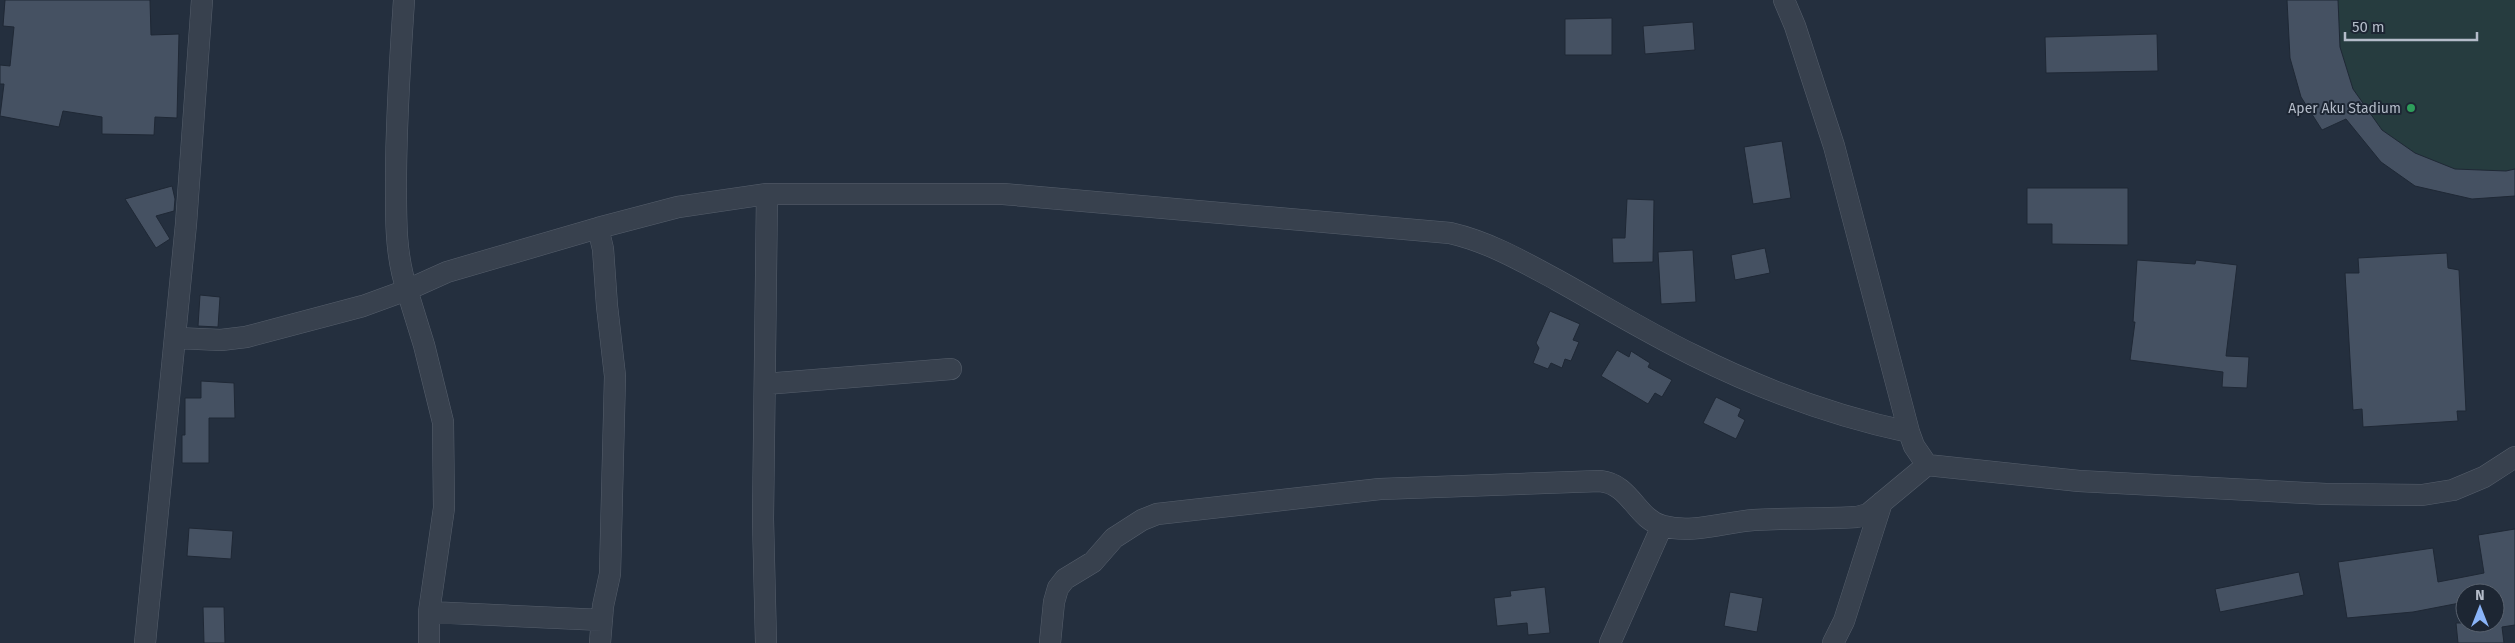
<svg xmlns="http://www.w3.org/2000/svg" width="2515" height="643" font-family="'Fira Sans',sans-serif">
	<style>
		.green { fill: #263c3f }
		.building { fill: #455162; stroke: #1f2835 }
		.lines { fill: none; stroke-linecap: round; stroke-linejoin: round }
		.street-casing { stroke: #565f6c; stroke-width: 22 }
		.street { stroke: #38414e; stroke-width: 21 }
		.leisure-dot { fill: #2e9e5b; stroke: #1d2633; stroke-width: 2 }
		.labels { text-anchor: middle; stroke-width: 4; stroke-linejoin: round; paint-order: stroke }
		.poi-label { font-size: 14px; fill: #b4bcc9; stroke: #1d2633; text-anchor: end }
	</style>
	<rect width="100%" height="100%" fill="#242f3e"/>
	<path class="green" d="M2287,0H2515V196L2415,186L2381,162L2346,119L2322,130L2301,97L2290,58Z"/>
	<path class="building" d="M5,0H150L151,35L179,34L177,118L155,117L154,135L102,134V117L63,111L59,127L0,116L4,84H0V65L10,66L14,27L3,26Z
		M2287,0H2338L2340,47L2353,89L2382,130L2415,153L2455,169L2506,171L2515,169V196L2472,199L2415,186L2381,162L2346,119L2322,130L2301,97L2290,58Z
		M1612,18V55H1565V19Z
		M1693,22L1695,50L1645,54L1643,26Z
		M2157,34L2158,71L2046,73L2045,37Z
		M1782,141L1791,198L1753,204L1744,147Z
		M172,186L175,199L174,211L156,216L170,239L156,248L125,199Z
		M2027,188H2128V245L2052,244V224H2027Z
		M1627,199L1654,200L1653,262L1613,263L1612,238H1625Z
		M1765,248L1770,273L1735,280L1731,255Z
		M1693,250L1696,302L1661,304L1658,252Z
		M2447,253L2448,268L2459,270L2466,411H2457L2458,421L2363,427L2362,409L2353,410L2345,273H2359L2358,258Z
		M2137,260L2195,264L2196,260L2237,265L2226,356L2249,357L2247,388L2222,387L2223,372L2130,360L2135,322H2133Z
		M200,295L220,297L218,327L198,326Z
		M1550,311L1580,324L1573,340L1579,342L1571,361L1565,359L1562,368L1551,363L1548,369L1533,363L1539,348L1536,343Z
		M1617,350L1629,357L1631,351L1650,363L1648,367L1672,380L1662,397L1655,393L1648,404L1601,376Z
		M201,381L234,383L235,418H209V463H182V435H185V398H201Z
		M1716,397L1741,409L1738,416L1745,420L1736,439L1703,423Z
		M189,528L233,531L231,559L187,556Z
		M2515,529V625L2502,627L2504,643H2458L2456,623H2495V593H2465V602L2413,612L2347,618L2338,562L2433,548L2438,582L2484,573L2478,535Z
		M2299,572L2304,595L2220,612L2215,589Z
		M1545,587L1550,633L1528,635L1527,623L1497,626L1494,598L1511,596L1510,591Z
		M1730,592L1763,598L1757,632L1724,626Z
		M203,607H224L225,643H204Z"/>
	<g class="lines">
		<defs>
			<path id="street" d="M1784,0L1795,26L1834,146L1909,432L1914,446L1927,465L2079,481L2326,494L2422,495L2453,490L2484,477L2515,457
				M598,228L603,249L607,306L615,376L610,574L603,606L600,643
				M176,338L221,340L246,337L363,306L407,290C395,254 396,218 396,180C396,120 400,60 404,0
				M765,384L951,369
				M429,612L602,620
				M145,643L186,224L202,0
				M429,643V612L444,508L443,422L424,345L407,290L447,272L598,228L678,207L767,194H1003L1450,233C1489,242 1522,261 1557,280C1602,305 1646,332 1693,355C1761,389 1834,416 1909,432
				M766,643L763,519L767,194
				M1050,643L1054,602L1058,588L1065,579L1093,562L1114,538L1142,520L1157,514L1380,489L1600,481C1631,484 1636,519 1663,526C1692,534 1725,522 1754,520C1788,518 1823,519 1857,517L1868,514L1927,465
				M1610,643L1662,526
				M1833,643L1844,621L1882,502"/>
		</defs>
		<use href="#street" class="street-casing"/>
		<use href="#street" class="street"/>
	</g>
	<circle class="leisure-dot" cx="2411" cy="108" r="5"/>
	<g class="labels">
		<g class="poi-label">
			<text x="2401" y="113">Aper Aku Stadium</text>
		</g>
	</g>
	<g transform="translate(2480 608)"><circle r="24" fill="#1d2633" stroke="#59626f"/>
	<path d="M0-4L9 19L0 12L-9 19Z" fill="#8ab4f8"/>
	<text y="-8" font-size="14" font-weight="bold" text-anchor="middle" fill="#b4bcc9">N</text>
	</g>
	<path d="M2345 32v8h132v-8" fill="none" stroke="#b4bcc9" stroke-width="2.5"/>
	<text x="2352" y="32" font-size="15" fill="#b4bcc9" stroke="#1d2633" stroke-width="4" paint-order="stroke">50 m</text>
</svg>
